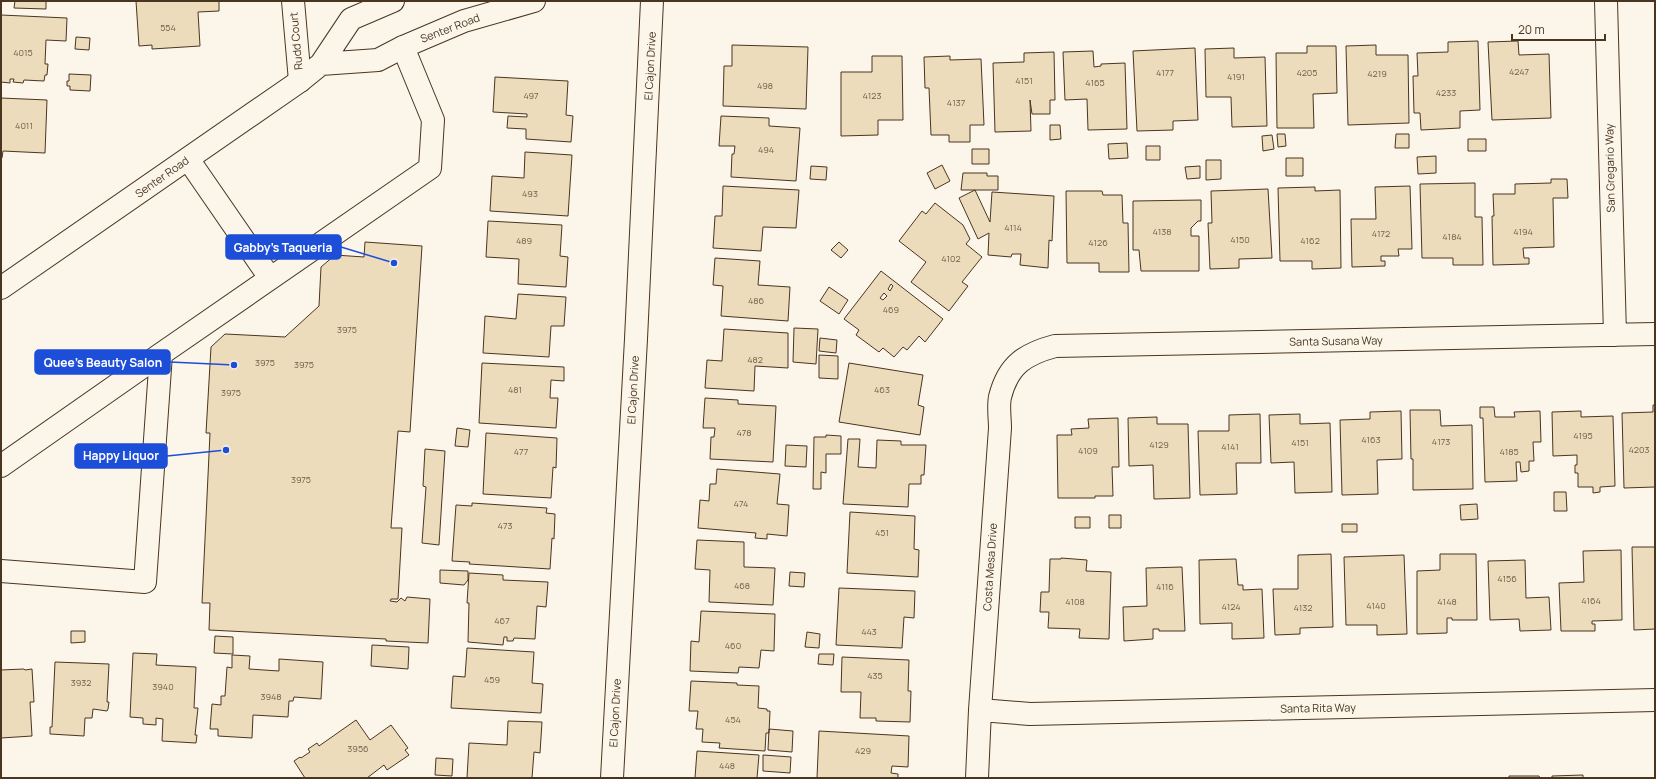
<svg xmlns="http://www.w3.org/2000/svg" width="1656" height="779" font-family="Manrope,sans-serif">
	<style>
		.building { fill: #ecdcbc; stroke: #4a3520; fill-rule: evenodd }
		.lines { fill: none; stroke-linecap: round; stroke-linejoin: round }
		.minor-casing { stroke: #4a3520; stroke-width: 24 }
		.major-casing { stroke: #4a3520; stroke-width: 24 }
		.minor { stroke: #fbf6e9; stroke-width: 22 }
		.major { stroke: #fbf6e9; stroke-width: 22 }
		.labels { text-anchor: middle; stroke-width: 3; stroke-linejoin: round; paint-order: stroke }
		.number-label { font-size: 9px; fill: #725f47 }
		.street-label { font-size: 11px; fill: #4a3520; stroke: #fbf6e9 }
		.leader { fill: none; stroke: #1d4ed8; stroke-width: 1.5 }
		.callout-dot { fill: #1d4ed8; stroke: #fbf6e9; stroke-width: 1.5 }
		.callout { fill: #1d4ed8; stroke: #1d4ed8; stroke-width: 1.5 }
		.callout-label { font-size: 12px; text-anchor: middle; font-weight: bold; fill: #fff }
	</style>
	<rect width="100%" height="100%" fill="#fbf6e9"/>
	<path class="building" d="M15,1H46V9L14,8Z
		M136,1H219V11L198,12L200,46L152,49V45L139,46Z
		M1,15L67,18L66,41L46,40L45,64H48L47,75H45L44,81L24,80L23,83L13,82L14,79H10V83L1,82Z
		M76,37L90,38L89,50L75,49Z
		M1478,41L1480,110L1460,111V128L1421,130L1420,113H1414L1413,76H1418L1417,53L1448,52V42Z
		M1518,41L1519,55L1549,54L1551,118L1492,120L1488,42Z
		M732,45L808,47L806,109L723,106L724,66H732Z
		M1376,45V55H1408L1409,123L1348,125L1346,46Z
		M1307,46H1336L1337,93L1313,94L1314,128H1277L1276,53H1307Z
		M1195,48L1198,120L1173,121V130L1137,131L1133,51Z
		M1234,48V58L1265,57L1267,126L1232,127L1231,97H1206L1205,49Z
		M1093,51L1094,67L1101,66V64L1125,63L1127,129L1088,130L1087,99L1065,100L1063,52Z
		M1054,52L1055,100H1050V114H1032L1030,100L1031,131L995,132L993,63L1024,62V53Z
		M872,56H902L903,120H878V135L841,136V72H872Z
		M950,56V60L981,59L984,125H970V142H949V135H931L929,88H925L924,57Z
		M69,74L91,75L90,91L70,90V86H67V81H69Z
		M495,77L568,81L566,115L573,116L571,142L526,139V129L507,128L508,116L527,117V114L493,112Z
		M1,98L47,100L45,153L3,151L2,158H1Z
		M721,116L769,118V126L800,128L796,181L731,177L732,154H734L735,146H719Z
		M1050,125H1060L1061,139L1050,140Z
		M1277,134H1285L1286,146L1278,147Z
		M1396,134H1409V148H1395Z
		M1272,135L1274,149L1263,151L1262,136Z
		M1468,139H1486V151H1468Z
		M1127,143L1128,158L1109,159L1108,144Z
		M1146,146H1160V160H1146Z
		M972,149H989V164H972Z
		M525,152L572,155L568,216L490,211L492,176L524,178Z
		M1436,156V173L1418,174L1417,157Z
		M1286,158H1303V176H1286Z
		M1206,160H1221V179L1206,180Z
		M942,165L950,181L935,189L927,173Z
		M811,166L827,167L826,180L810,179Z
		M1200,166V178L1187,179L1185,167Z
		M963,173H987V176H998V190H961Z
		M1551,179H1567L1568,198H1553L1554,247L1523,248L1524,258H1529V264L1493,265L1492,216H1494L1493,194H1515V184L1551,183Z
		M1475,183V217H1482L1483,265H1453V258H1422L1420,184Z
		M723,186L799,190L796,228L763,227L761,251L713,248L715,216H722Z
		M1410,186L1412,249H1398L1399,256H1381V261H1385V266L1352,267L1351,219H1376L1375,187Z
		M1315,187V191L1340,190L1341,268L1312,269V261H1280L1278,188Z
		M1268,189L1272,258L1239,259V268L1210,269L1208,223H1212L1211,191Z
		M975,190L990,222L992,192L1054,196L1052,241L1049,240L1048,268L1020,265L1021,254H1012L1011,257L988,255L989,233L978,239L959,198Z
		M1066,191H1102L1103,195H1122L1123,223H1128L1129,272H1099V263H1067Z
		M1201,200V221H1198L1191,228V236H1199V271H1141L1139,250H1133V201Z
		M935,203L963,225L970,239L966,244L982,257L962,282L968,286L949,311L911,282L926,262L899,241L922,211L926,214Z
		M488,221L562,225L560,256L568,257L566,287L518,284L519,259L486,257Z
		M365,242L422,246L410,432L398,431L391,528H402L398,599H391L390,601L397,602L401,598L405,601L407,597L430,599L428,643L386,641V639L209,630L210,603H202L210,433H206L211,347L225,334L285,337L319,306L321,267L335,255L364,257Z
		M839,242L848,250L841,258L831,250Z
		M715,258L760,261L758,285L790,287L788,321L721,316L723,286L713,285Z
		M881,271L943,319L925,342L919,336L907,350L903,347L894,357L883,348L879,352L856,335L859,330L844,319ZM891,284L893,286L890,291L888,289ZM884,293L887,296L883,300L880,298Z
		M829,287L848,300L839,314L820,301Z
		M518,294L566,297L564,326H551L549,357L483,353L485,316L516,319Z
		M794,328L818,329L816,364L793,362Z
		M724,329L788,333V368L755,366L754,391L705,388L707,360L722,361Z
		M820,338L837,340L836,353L819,351Z
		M819,355L838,356V379L819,378Z
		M482,363L564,367V381L551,380L550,398H558L556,428L479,423Z
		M849,363L923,375L918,405L924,407L920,435L839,422Z
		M705,398L738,400V404L776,406L773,462L710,459L711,437H714L715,428H703Z
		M1653,405H1655V487L1624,488L1622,413L1653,412Z
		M1480,407H1494L1495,417H1515L1514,412L1540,411L1541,442H1533L1534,461H1529V471L1521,472L1520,462H1516L1517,481L1485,482L1483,418H1480Z
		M1410,410H1440L1441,426L1472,425L1473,489L1413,490V459H1411Z
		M1401,411L1402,459L1377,460L1378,494L1342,495L1340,420L1370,419V412Z
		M1581,411V417L1613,416L1615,486L1600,487V492L1593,493V487H1578V473H1575V465H1577V455L1553,456L1552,412Z
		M1260,414L1261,463H1236L1237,494L1200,495L1198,431H1229V415Z
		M1300,414V424L1330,423L1332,492L1295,493L1294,462L1271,463L1269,415Z
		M1157,417V424H1188L1190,498L1154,499L1153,465L1129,466L1128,418Z
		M1118,418L1119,467H1112L1113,496H1095V498H1058L1057,435H1072L1071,429L1089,428L1088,419Z
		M457,428L470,430L468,447L455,446Z
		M486,433L557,438L556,468L553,467L551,498L483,494Z
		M826,435L841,436V454H826V473L821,472V489H813L814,437H826Z
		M848,439H860L858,467L876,468L877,440L901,441V445H926L924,475H921V484H909L908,507L843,504Z
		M786,445L807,446L806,467L785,466Z
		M425,449L445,451L439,545L422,543L426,487L423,486Z
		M717,469L780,474L777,504L789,505L787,536L767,534V539L755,538L756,533L698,528L700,500L709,501L710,484H716Z
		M1554,492H1566L1567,511H1554Z
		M472,503L547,508L546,513L555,514L554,539L552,538L550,569L469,564L470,562L452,561L456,505L472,506Z
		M1477,504L1478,519L1461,520L1460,505Z
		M850,512L915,516L914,549L919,550L918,577L847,573Z
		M1109,515H1121V528H1109Z
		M1075,517H1090V528H1075Z
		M1342,524H1357V532H1342Z
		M697,540L744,542V567L775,568L773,605L709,602L710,570L695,569Z
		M1632,547H1655V629L1634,630Z
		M1621,550L1622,620L1592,621V624H1595V631H1561L1559,583L1584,582L1583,551Z
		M1331,554L1333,627L1300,628V634L1275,635L1273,589H1298V555Z
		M1440,554H1476L1477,620H1452V618H1447V633L1417,634V571L1440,570Z
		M1404,555L1407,634L1377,635V625H1346L1344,557Z
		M1061,558L1087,560L1086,571L1111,572L1109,639L1079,638L1080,629L1048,628L1049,612H1040L1041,592H1049L1050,559H1061Z
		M1236,559L1238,585H1243V590L1262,589L1264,638L1232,639V623L1200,624L1199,560Z
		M1525,560L1526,598L1549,597L1551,630L1520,631L1519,619L1490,620L1488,561Z
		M1182,567L1185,631H1159V629H1153V639L1124,641L1123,607L1147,606L1146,568Z
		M440,570L468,571V580L464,585L440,583Z
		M790,572L805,573L804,587L789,586Z
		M469,573L503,575V580L548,582L546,607L537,606L535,639L514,638L513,641H507V637H504L503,645L468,642L469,603H467Z
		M839,588L915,591L914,618L904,617L902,648L836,645Z
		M701,611L775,614L774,651L761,650L759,668L739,667L738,673L690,671L691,641L699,642Z
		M71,631H85V642L71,643Z
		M807,632L820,634L819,648L805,647Z
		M215,636L233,637V654L214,653Z
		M372,645L409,647L408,669L371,666Z
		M467,648L534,652L532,683L543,684L541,713L451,708L453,676L465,677Z
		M133,653L157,654L156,665L196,667L194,708H198L195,735H197L196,743L162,741L163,719L156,718V725L143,724V718L130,717Z
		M819,654H834L833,665L818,664Z
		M232,655L250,656L249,669L279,671V659L323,662L321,699L294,697L293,701H289L288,717L253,715L252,738L218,736V729H210L212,704L221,705V696H225L227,667L232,668Z
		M842,657L909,660L908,691H911L910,722L876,721V718H860L861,692H841Z
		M55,662L109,664L107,702H109L108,709L107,711L93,709L92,718H85L84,736L50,734V727H52Z
		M24,669L25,670L32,669L34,702H30L32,736L1,738V670Z
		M691,681L737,683V685L759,686L758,708L767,709V711H770L769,733H766L765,751L719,748L720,743L702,742L703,729H696L698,711H689Z
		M356,720L370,740L391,725L408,748L405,750L409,755L387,770L384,765L367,778H305L294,761L300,757L301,758L310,752L308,749L317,743L319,746Z
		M508,721L542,722L540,753L534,752L532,778H467L469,743L507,745Z
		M769,729L793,731L792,752L768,750Z
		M819,731L909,736L908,767L892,766L891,773L898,774V778H817Z
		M697,751L759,755L757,778H695Z
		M763,755L791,757L790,773L763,771Z
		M436,758L453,759L452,776L435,775Z
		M1583,775V778H1552V776Z
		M1509,776H1539L1540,778H1509Z"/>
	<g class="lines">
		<defs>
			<path id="minor" d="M293,1L300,81
				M1606,1L1615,335
				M188,159L270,278
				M1,466L161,354
				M1,571L145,582L161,354L430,168L433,120L403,47
				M980,710L1030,714L1655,700
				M612,778L636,339L652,1
				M977,778L980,710L1000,428C1000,419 998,406 1000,397C1008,365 1025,354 1055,346L1655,334"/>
			<path id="major" d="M321,64L378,60L403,47L464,21L534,1
				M1,288L300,81L321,64L351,19L393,1"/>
		</defs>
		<use href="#minor" class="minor-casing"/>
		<use href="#major" class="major-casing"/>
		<use href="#minor" class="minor"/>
		<use href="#major" class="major"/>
	</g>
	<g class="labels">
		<g class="number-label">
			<text x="168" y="31">554</text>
			<text x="23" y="56">4015</text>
			<text x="1519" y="75">4247</text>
			<text x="1165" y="76">4177</text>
			<text x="1307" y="76">4205</text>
			<text x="1377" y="77">4219</text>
			<text x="1236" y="80">4191</text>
			<text x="1024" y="84">4151</text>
			<text x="1095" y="86">4165</text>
			<text x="765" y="89">498</text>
			<text x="1446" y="96">4233</text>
			<text x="531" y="99">497</text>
			<text x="872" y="99">4123</text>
			<text x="956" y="106">4137</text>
			<text x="24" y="129">4011</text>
			<text x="766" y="153">494</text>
			<text x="530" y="197">493</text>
			<text x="1013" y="231">4114</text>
			<text x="1162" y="235">4138</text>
			<text x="1523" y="235">4194</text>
			<text x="1381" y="237">4172</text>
			<text x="1452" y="240">4184</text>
			<text x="1240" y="243">4150</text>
			<text x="524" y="244">489</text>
			<text x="1310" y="244">4162</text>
			<text x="1098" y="246">4126</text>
			<text x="951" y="262">4102</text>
			<text x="756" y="304">486</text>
			<text x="891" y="313">469</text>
			<text x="347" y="333">3975</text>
			<text x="755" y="363">482</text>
			<text x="265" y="366">3975</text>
			<text x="304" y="368">3975</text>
			<text x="515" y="393">481</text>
			<text x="882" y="393">463</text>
			<text x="231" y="396">3975</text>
			<text x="744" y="436">478</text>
			<text x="1583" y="439">4195</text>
			<text x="1371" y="443">4163</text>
			<text x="1441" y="445">4173</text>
			<text x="1300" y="446">4151</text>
			<text x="1159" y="448">4129</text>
			<text x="1230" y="450">4141</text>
			<text x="1639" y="453">4203</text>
			<text x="1088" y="454">4109</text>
			<text x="521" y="455">477</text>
			<text x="1509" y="455">4185</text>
			<text x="301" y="483">3975</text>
			<text x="741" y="507">474</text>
			<text x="505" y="529">473</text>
			<text x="882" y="536">451</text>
			<text x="1507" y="582">4156</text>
			<text x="742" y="589">468</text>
			<text x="1165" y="590">4116</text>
			<text x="1591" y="604">4164</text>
			<text x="1075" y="605">4108</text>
			<text x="1447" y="605">4148</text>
			<text x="1376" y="609">4140</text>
			<text x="1231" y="610">4124</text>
			<text x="1303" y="611">4132</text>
			<text x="502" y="624">467</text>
			<text x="869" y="635">443</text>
			<text x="733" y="649">460</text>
			<text x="875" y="679">435</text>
			<text x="492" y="683">459</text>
			<text x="81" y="686">3932</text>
			<text x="163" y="690">3940</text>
			<text x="271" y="700">3948</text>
			<text x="733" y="723">454</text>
			<text x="358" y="752">3956</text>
			<text x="863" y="754">429</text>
			<text x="727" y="769">448</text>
		</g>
		<g class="street-label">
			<text transform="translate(450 28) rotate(-21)" y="4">Senter Road</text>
			<text transform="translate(296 41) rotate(-95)" y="4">Rudd Court</text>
			<text transform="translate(650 66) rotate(-87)" y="4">El Cajon Drive</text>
			<text transform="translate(1610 168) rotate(-91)" y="4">San Gregario Way</text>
			<text transform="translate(162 177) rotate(-35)" y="4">Senter Road</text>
			<text transform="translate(1336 341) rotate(-1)" y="4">Santa Susana Way</text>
			<text transform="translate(633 390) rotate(-87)" y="4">El Cajon Drive</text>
			<text transform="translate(990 567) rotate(-86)" y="4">Costa Mesa Drive</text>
			<text transform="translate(1318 708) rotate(-1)" y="4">Santa Rita Way</text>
			<text transform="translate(615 713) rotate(-87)" y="4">El Cajon Drive</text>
		</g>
	</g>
	<path class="leader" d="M394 263L341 247M234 365L170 362M226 450L167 456"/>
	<g class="callout-dot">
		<circle cx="394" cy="263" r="4"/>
		<circle cx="234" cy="365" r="4"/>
		<circle cx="226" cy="450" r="4"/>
	</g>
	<g class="callout">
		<rect x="226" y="235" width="115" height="24" rx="4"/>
		<rect x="35" y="350" width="135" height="24" rx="4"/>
		<rect x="75" y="444" width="92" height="24" rx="4"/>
	</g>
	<g class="callout-label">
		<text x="283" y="252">Gabby's Taqueria</text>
		<text x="103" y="367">Quee’s Beauty Salon</text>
		<text x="121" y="460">Happy Liquor</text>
	</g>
	<rect width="1656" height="779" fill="none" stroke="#4a3520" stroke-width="4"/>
	<path d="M1512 34v6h93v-6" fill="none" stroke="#4a3520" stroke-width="2"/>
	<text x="1518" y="34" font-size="12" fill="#4a3520" stroke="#fbf6e9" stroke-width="3" paint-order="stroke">20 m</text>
</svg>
